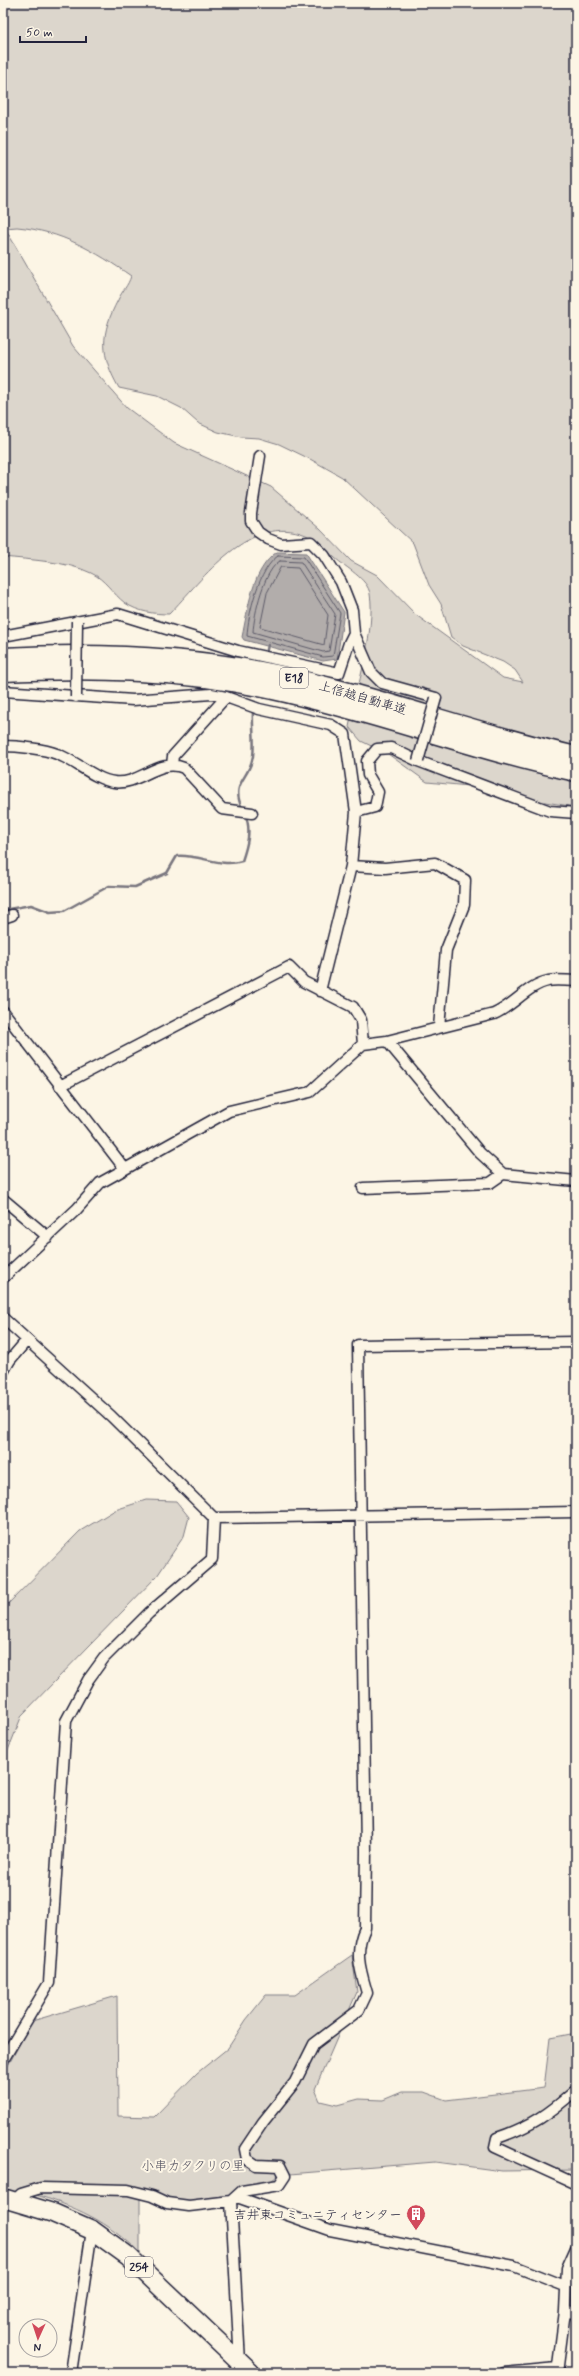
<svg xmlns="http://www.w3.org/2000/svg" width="579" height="2376" font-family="Mynerve,'Klee One',sans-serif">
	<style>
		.green { fill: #dcd6cc; stroke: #7f7c84; fill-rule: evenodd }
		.water { fill: #b2adab; stroke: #78757e }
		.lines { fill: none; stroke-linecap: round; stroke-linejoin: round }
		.shore { stroke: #5c5a68; stroke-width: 1 }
		.stream { stroke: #78757e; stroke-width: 2.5 }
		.street-casing { stroke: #22223b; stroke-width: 13 }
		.highway-casing { stroke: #22223b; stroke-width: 21 }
		.street { stroke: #fcf5e5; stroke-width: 10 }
		.highway { stroke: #fcf5e5; stroke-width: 18 }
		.street-bridge-casing { stroke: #22223b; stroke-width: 13; stroke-linecap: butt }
		.street-bridge { stroke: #fcf5e5; stroke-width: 10 }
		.labels { text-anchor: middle; stroke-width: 4; stroke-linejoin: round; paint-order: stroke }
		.shield { fill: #fcf5e5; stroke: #63616e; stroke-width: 1 }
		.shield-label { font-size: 12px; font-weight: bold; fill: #22223b }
		.street-label { font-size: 13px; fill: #22223b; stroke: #fcf5e5 }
		.park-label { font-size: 13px; fill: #504f5f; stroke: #fcf5e5 }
		.poi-label { font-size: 13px; fill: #22223b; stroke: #fcf5e5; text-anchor: end }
	</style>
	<rect width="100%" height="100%" fill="#fcf5e5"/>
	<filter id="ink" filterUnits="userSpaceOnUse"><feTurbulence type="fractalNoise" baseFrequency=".025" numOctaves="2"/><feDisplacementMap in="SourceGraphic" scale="8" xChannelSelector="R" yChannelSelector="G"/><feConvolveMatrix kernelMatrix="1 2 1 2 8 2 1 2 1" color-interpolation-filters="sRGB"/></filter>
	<g filter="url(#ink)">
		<path class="green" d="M3,3H576V807L539,801L479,787L427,782L388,754L361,741L349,727C356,691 376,629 370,594C368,579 345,567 335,558C326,550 317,540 306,535C250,512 203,579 169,614C154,614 138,612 125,603C113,594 105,579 91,573C67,561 29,560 3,557ZM17,227C61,231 95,251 131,276C128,286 122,291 118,300C100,334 100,355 119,388L157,396L181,408L198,423L218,432L241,437L259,438L279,444L310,459L342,477L413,543L429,585L441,604L451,637L463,646L503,662L515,670L523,682L503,678L416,615L377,575L351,561L320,529L271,487L174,443L127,408L73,346L5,228Z
			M146,1500L176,1501L189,1517L184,1536L157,1576L22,1715L3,1763V1609L80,1531L115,1510Z
			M352,1955L357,1992L315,2089L320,2101L337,2105L359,2099L383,2100L402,2092H424L446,2100L544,2088L550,2038L576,2033V2170L502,2171L435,2162L278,2175L270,2182L247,2186L229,2196L191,2201H176L142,2189L110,2186L11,2195L3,2193V2075L32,2021L117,1996L118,2116L154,2117L197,2073L228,2048L246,2020L266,1995H295Z
			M42,2191L140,2195V2253C110,2222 73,2205 32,2194Z"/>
		<path class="water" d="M277,552L306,553L344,612L337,659L323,661L244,640L242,637C248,609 252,569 277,552Z"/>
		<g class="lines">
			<path class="shore" d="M278,556L304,557L340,613L333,656L323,657L247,636C248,614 259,568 278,556Z
				M280,561L301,562L335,614L329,651L323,652L253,632C254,615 264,569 280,561Z
				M281,567L298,568L328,615L324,645L260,627L267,593Z"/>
			<path class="stream" d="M266,654L268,645
				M242,808C230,782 250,779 253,756C255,741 252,726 253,711
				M3,910L31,905L50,912L64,911L109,886L135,887L167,873L177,856C199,854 220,868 242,861C247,846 252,830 245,814"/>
			<defs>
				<path id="street" d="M260,456L251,513V521L258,532L268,539L281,544L311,542L324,555L341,582L352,610L354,633L371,672L382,683L436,698
					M3,636L118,614L238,651L339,673L349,643L354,633
					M3,691L133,700L211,694L226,697L259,709L331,725L345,734L356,812L351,866L320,991
					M3,746C17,746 45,749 57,754C76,761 94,779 114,782C139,786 159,757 184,768L222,809L252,813
					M172,765L173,756L226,697
					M356,812L375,807L378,792L368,775L367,761L377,749L391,748L418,761L550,811L576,813
					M351,866L385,868L435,863L465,880L464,905L446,950L439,1027
					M3,918L12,915
					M3,1011L125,1169
					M387,1041L480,1153L503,1174L576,1181
					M60,1086L289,967L304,982L353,1007L361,1020L363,1044
					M363,1188L490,1183L503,1174
					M3,1199L48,1237
					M3,1278L77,1209L100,1183L229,1111L310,1092L363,1044L387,1041L494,1014C513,1006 528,985 548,981C556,979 567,981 576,981
					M3,1318L111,1416L214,1518L576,1512
					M3,1372L10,1360L27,1340
					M3,2060L49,1983L66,1721L88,1680L104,1658L149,1613L212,1559L214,1518
					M576,2090C549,2114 532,2126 497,2138L495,2147L576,2184
					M237,2197L330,2230L514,2266L565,2286
					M15,2200L21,2194L41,2188L128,2190L152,2196L167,2203L189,2206L231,2201L242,2191L279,2185L285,2176L280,2166L256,2165L247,2159L245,2149L263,2122L295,2082L314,2044L359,2010L367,1993C360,1969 354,1952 365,1928L366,1851L358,1345L576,1342
					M231,2201L240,2362
					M565,2311L576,2312
					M71,2373L92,2230
					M504,2373L557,2368
					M557,2373L565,2311L567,2268L576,2248"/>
				<path id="highway" d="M3,657C95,652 186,655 276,674C378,696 475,733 576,756
					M3,672C94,668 184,670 273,690C375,712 473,750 576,772
					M3,2198L53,2213L92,2230L128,2256L251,2373"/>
			</defs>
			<use href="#street" class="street-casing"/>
			<use href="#highway" class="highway-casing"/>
			<use href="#street" class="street"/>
			<use href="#highway" class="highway"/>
			<defs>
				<path id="street-bridge" d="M76,697L77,621
					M418,761L436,698"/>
			</defs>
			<use href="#street-bridge" class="street-bridge-casing"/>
			<use href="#street-bridge" class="street-bridge"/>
		</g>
	</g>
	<defs>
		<symbol id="building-pin" viewBox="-11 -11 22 30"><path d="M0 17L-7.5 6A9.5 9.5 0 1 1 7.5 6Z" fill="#d1495b" stroke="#fcf5e5"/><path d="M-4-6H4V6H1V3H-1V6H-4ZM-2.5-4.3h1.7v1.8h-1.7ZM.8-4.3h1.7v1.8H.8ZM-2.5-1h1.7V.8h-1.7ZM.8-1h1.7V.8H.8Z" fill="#fff"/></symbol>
	</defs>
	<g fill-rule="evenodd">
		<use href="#building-pin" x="405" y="2203" width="22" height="30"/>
	</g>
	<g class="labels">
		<g class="shield">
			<rect x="280" y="668" width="28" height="20" rx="3"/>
			<rect x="125" y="2257" width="28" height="20" rx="3"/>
		</g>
		<g class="shield-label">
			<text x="294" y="682">E18</text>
			<text x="139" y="2271">254</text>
		</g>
		<g class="street-label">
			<text transform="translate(363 697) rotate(16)" y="5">上信越自動車道</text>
		</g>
		<g class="park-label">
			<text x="193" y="2170">小串カタクリの里</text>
		</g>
		<g class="poi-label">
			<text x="402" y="2219">吉井東コミュニティセンター</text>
		</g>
	</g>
	<rect width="579" height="2376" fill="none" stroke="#fcf5e5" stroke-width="16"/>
	<rect x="8" y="8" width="563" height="2360" fill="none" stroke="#22223b" stroke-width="1.5" filter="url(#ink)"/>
	<g transform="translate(38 2338) rotate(183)"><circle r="19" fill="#fcf5e5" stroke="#a5a1a1"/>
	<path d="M0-3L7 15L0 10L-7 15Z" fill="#d1495b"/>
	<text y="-6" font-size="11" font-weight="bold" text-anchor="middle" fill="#22223b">N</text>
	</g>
	<path d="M20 36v6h66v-6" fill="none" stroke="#22223b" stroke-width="2"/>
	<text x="26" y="36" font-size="12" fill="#22223b" stroke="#fcf5e5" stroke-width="3" paint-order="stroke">50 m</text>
</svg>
